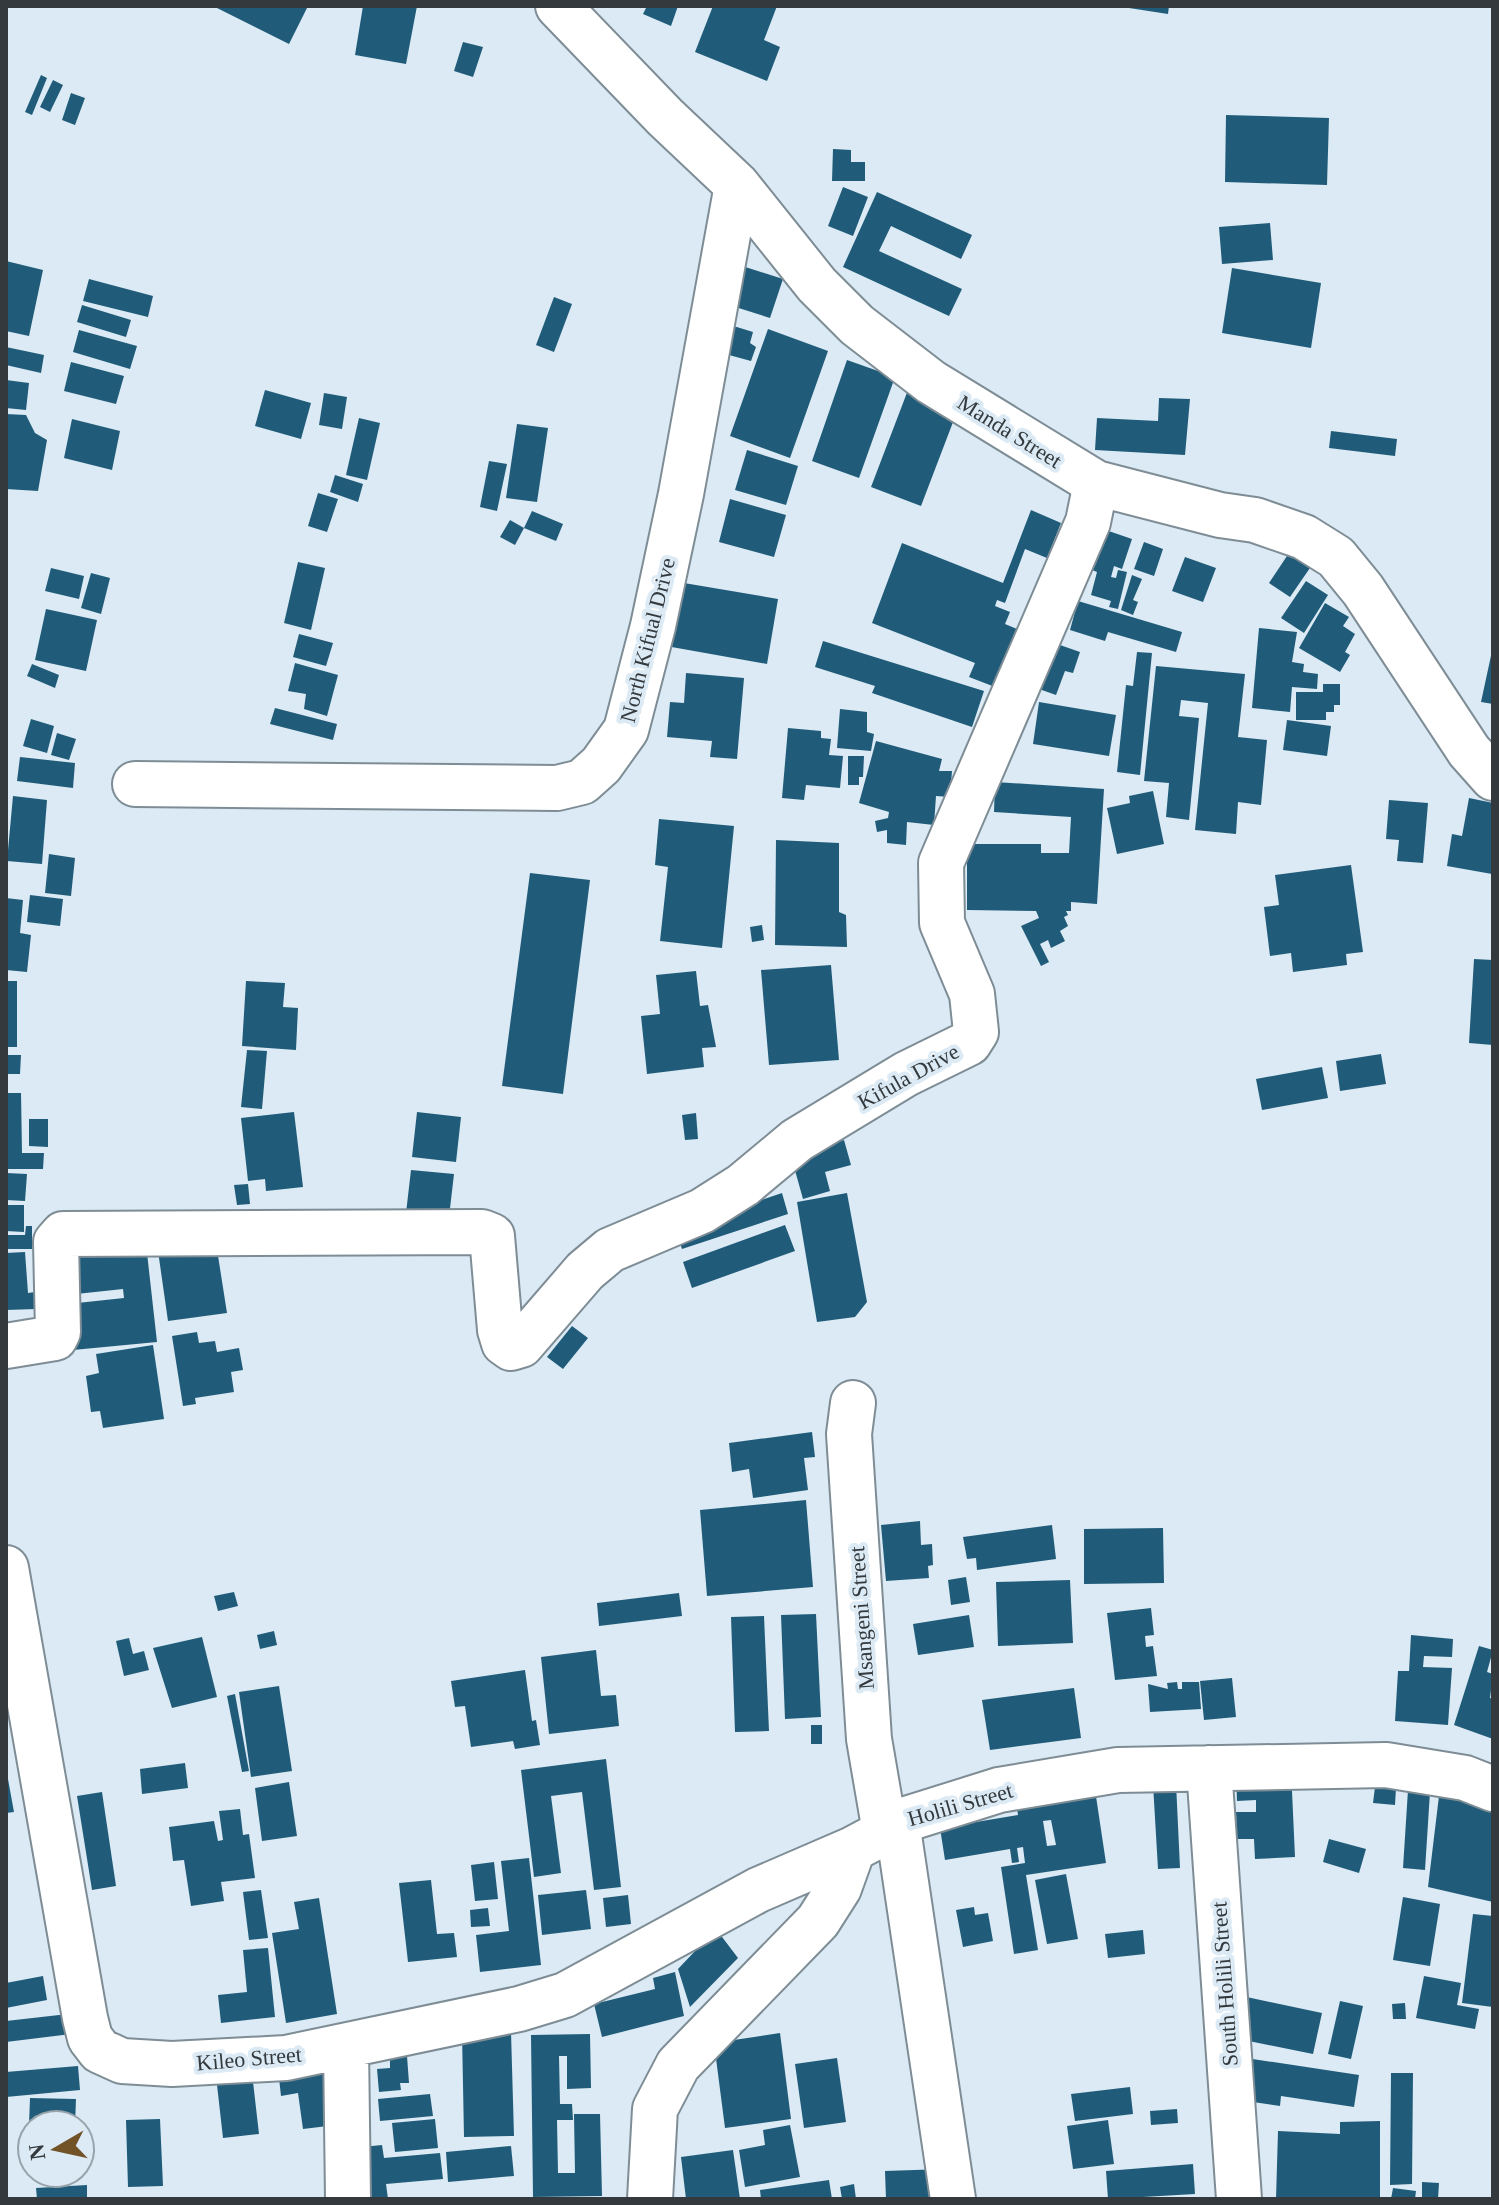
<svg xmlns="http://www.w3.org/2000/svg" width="1499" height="2205" font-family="'Times New Roman',serif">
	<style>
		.building { fill: #205c79; fill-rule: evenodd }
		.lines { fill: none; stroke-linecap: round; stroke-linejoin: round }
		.minor-casing { stroke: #7e8d95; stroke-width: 48 }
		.minor { stroke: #fff; stroke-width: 44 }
		.labels { text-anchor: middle; stroke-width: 8; stroke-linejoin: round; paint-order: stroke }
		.street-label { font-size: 22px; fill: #33393d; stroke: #dbeaf4 }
	</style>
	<rect width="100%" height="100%" fill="#dbeaf4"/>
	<path class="building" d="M213,6H308L289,44Z
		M363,6H417L406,64L355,55Z
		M647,6H678L671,26L643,14Z
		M713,6H777L764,40L780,47L767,81L695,52Z
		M1116,6H1169L1168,14Z
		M463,42L483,47L473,77L454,71Z
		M41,75L47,78L32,115L25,112Z
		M53,80L63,85L50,112L40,107Z
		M71,93L85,98L75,125L62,120Z
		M1226,115L1329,118L1327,185L1225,182Z
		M833,149L851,150V162H865V181H832Z
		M843,187L868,197L853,236L828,226Z
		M877,192L972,235L961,259L891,226L879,251L962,289L949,316L843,267Z
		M1270,223L1273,260L1222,264L1219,227Z
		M6,261L43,270L29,336L6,331Z
		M739,265L783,279L770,318L726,304Z
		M1232,268L1321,283L1311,348L1222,333Z
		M89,279L153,296L148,317L83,301Z
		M554,297L572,304L554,352L536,345Z
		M82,305L131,320L126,337L77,322Z
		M727,324L753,332L750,343L756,347L751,361L718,352Z
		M768,329L828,351L790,458L730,436Z
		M79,330L137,346L130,369L73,352Z
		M6,347L44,355L41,373L6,365Z
		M847,360L895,377L859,478L812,461Z
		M71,362L124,376L116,404L64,391Z
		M6,380L29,383L26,410L6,408Z
		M265,390L311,403L301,439L255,426Z
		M908,390L958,409L921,506L871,487Z
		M324,393L347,397L342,429L319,425Z
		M1159,398L1190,399L1185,455L1095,450L1097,418L1158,421Z
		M6,414L26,415L35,433L47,440L38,491L6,489Z
		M359,418L380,423L367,480L346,475Z
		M72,419L120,431L112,470L64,458Z
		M517,424L548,428L537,502L506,498Z
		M1331,431L1397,439L1395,456L1329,448Z
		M747,450L798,466L786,505L735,490Z
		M489,461L507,464L497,511L480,507Z
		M335,475L363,484L358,502L330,492Z
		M318,493L338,499L327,532L308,526Z
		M730,499L786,515L774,557L719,542Z
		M1031,510L1061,523L1047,558L1025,549L1005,603L997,600L995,606L1010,612L1005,624L1017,629L995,687L969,677L975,663L872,623L902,543L1003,583Z
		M532,511L563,524L556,541L524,528Z
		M510,520L524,528L515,545L500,537Z
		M1094,526L1132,539L1122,569L1114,566L1111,577L1116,578L1118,570L1127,572L1118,609L1109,607L1111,601L1091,595L1097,572L1080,565Z
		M1144,542L1163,549L1154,576L1134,569Z
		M1291,550L1312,565L1290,597L1269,583Z
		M1185,557L1216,568L1203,602L1172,591Z
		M298,562L325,568L311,630L284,623Z
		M51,568L84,576L79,599L45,591Z
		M91,573L110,578L101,614L81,608Z
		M1132,575L1142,579L1133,600L1138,602L1133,615L1121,610Z
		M1306,581L1328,595L1304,633L1281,618Z
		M678,582L778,599L767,664L666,646Z
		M1078,601L1182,632L1176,652L1108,632L1105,641L1070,630Z
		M1325,603L1349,617L1343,626L1355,634L1345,652L1350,655L1340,672L1299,648Z
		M46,609L97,620L86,671L35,660Z
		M1259,628L1297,632L1292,662L1304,664L1303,672L1318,674L1317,689L1292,687L1290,712L1252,708Z
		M299,634L333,643L326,666L293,657Z
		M1040,638L1080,652L1073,673L1065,671L1056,695L1025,684Z
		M823,641L984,691L972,727L872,693L875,686L815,667Z
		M1492,651H1493V704L1481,702Z
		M1137,652L1152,653L1140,775L1117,772L1126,685L1133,686Z
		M295,663L338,675L327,716L304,709L306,694L288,691Z
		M32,664L59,675L55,688L27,676Z
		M1156,666L1245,674L1238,737L1267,740L1261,805L1238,802L1236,834L1195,830L1208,703L1181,700L1179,716L1199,718L1189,820L1166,817L1169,783L1144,781Z
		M686,673L744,678L737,759L710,757L712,741L667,737L670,702L684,703Z
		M1323,684H1340V705H1334V712H1326V720H1296V692H1323Z
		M1039,702L1116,715L1109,756L1033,744Z
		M275,708L337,724L333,740L270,724Z
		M840,709L867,712V732L874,734L871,751L837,748Z
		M31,719L54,726L47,753L23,746Z
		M1287,720L1331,726L1327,756L1283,750Z
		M788,728L821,731V738L831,739L829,755L843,756L840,788L806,785L804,800L782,798Z
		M57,733L76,739L69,760L51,755Z
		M876,741L942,759L939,771H952L950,797L936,796L934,825L907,822L906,845L887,843V830L877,832L875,821L888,818L889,812L859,803Z
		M848,756H864L863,777H859V785H848Z
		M20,757L75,763L73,788L17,781Z
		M995,782L1104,789L1097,904L1071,902V911H1066L1068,915L1064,917L1068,926L1060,931L1065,941L1051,948L1048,940L1040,944L1049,962L1041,966L1021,926L1039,918L1036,911L967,910V844H1041V853H1069L1071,817L994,812Z
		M1153,791L1164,844L1117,854L1107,808L1130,803L1129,796Z
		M13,796L47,800L42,864L7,861Z
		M1469,798L1493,803L1492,874L1447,866L1452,834L1462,836Z
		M1389,800L1428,803L1423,863L1397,861L1399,840L1386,839Z
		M659,819L734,826L722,948L660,941L668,867L655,865Z
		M776,840L839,843V912L846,915L847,947L775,945Z
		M49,854L75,858L71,896L45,893Z
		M1351,865L1363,952L1346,954L1347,965L1293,972L1291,953L1270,956L1264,907L1279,905L1275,875Z
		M530,873L590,880L563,1094L502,1086Z
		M30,895L63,899L60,926L27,922Z
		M6,898L23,900L20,933L31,935L27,972L6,970Z
		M762,925L764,940L752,942L750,927Z
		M1474,959L1493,960V1045L1469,1043Z
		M831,965L839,1060L769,1065L761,970Z
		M696,971L700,1006L708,1005L716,1047L702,1048L704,1067L647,1074L641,1016L660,1014L656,975Z
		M6,981H17V1047H6Z
		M246,981L285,983L283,1007L298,1008L296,1050L242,1046Z
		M247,1050L267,1051L262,1109L241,1107Z
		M1381,1054L1386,1084L1340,1091L1336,1061Z
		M6,1055H21L20,1074H6Z
		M1322,1067L1328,1098L1262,1110L1256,1079Z
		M6,1093H21L22,1153H44L43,1169H6Z
		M294,1112L303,1187L266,1191L265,1179L248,1181L241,1118Z
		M417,1112L461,1117L456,1162L412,1157Z
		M696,1113L698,1139L685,1140L682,1115Z
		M29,1119H48V1147L29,1146Z
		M844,1140L851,1165L825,1172L830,1191L803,1199L791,1156Z
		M411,1170L454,1174L449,1217L406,1213Z
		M6,1173L27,1174L25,1201L6,1200Z
		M248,1184L250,1204L237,1205L234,1185Z
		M782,1193L788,1214L682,1249L675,1229Z
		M847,1193L867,1302L855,1317L817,1322L797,1202Z
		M6,1205H24V1232L6,1231Z
		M785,1225L795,1251L692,1288L683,1262Z
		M26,1226H32V1249H6V1235H25Z
		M145,1235L157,1342L73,1350L68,1304L124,1298L123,1289L67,1295L61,1243Z
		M216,1243L227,1313L168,1321L158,1251Z
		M25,1252L28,1293L35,1292L36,1309L6,1310V1253Z
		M572,1326L588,1338L563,1369L547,1357Z
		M197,1332L199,1343L215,1341L217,1352L239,1348L243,1370L231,1372L234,1392L195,1398L196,1404L183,1406L172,1336Z
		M153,1345L164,1419L103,1428L100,1411L91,1412L86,1376L99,1373L96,1354Z
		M812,1432L815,1457L804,1458L808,1490L753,1498L749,1469L732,1472L729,1443Z
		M806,1500L813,1587L707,1596L700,1510Z
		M920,1521L921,1545L932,1544L933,1565L928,1566L929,1578L886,1581L881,1525Z
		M1052,1525L1056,1559L977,1570L976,1558L967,1559L963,1537Z
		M1163,1528L1164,1583L1084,1584V1529Z
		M966,1577L970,1602L951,1605L948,1580Z
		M1070,1580L1073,1643L998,1646L996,1582Z
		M234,1592L238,1606L218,1611L214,1596Z
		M679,1593L682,1616L599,1626L597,1603Z
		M1151,1608L1154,1635L1145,1636L1146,1647L1153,1646L1157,1676L1115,1680L1107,1613Z
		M816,1614L821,1717L785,1719L781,1615Z
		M969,1615L974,1647L918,1655L913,1624Z
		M764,1616L769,1731L735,1732L731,1617Z
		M274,1631L277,1645L260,1649L257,1635Z
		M1411,1635L1453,1639L1452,1657L1424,1656L1423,1667L1452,1668L1448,1725L1395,1721L1398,1671H1409Z
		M202,1637L217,1697L172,1708L153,1648Z
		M129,1638L133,1654L144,1651L149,1670L124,1676L116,1641Z
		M1479,1646L1493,1650L1487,1672L1493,1674L1490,1698L1493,1699V1739L1454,1725Z
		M596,1650L601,1696L616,1695L619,1726L549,1734L541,1657Z
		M525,1670L532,1721L536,1720L540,1745L515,1749L513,1741L471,1747L465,1706L455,1707L451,1681Z
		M1232,1678L1236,1717L1204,1720L1200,1681Z
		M1177,1682L1178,1689H1182V1682H1199L1201,1709L1150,1712L1148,1684L1168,1689L1167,1683Z
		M279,1686L292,1771L251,1777L239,1692Z
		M1074,1688L1081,1738L990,1750L982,1700Z
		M235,1694L249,1771L242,1772L227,1696Z
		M811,1725H822V1744H811Z
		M606,1759L621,1887L594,1890L582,1792L551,1796L561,1873L534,1877L521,1770Z
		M185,1763L188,1788L142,1794L140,1769Z
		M6,1768L14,1812L6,1813Z
		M1291,1769L1295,1857L1255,1859L1254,1839H1237L1236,1812H1256V1800L1237,1801L1236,1771Z
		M289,1782L297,1836L262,1841L255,1788Z
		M1094,1783L1106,1863L1026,1875L1038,1950L1014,1954L1001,1867L1025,1863L1023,1847L1017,1848L1019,1862L1012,1863L1010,1849L945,1860L940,1828L1018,1815L1015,1794ZM1051,1820L1056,1845L1047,1846L1043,1821Z
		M1176,1783L1180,1868L1158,1869L1153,1784Z
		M1375,1787L1396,1788L1395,1805L1373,1803Z
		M1408,1790L1430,1792L1425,1870L1403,1868Z
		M102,1792L116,1886L92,1890L77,1796Z
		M1439,1796L1493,1805V1902L1428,1887Z
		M240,1809L243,1835L249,1834L255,1878L221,1882L224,1901L191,1906L184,1860L173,1861L169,1827L214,1821L218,1841L223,1840L219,1811Z
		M1329,1839L1366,1849L1359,1873L1323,1862Z
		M529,1858L541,1965L480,1972L476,1935L509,1931L501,1861Z
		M494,1862L498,1899L475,1901L471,1865Z
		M1066,1874L1078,1939L1047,1944L1035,1880Z
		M431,1880L437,1934L454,1933L457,1957L408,1962L399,1883Z
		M261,1890L268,1938L249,1940L243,1892Z
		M586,1890L591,1929L542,1935L538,1895Z
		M628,1895L631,1924L606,1927L603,1898Z
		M1403,1897L1440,1904L1430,1966L1393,1960Z
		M319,1898L337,2014L286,2023L272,1933L299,1929L294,1902Z
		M974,1907L975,1915L988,1913L993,1941L963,1947L956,1910Z
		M488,1908L490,1926L471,1927L470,1910Z
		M1473,1914L1493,1916V2007L1462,2003Z
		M716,1929L738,1958L690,2007L678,1969Z
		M1143,1930L1145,1954L1108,1958L1105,1934Z
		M268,1948L275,2017L221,2023L218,1995L247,1992L243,1950Z
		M675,1972L684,2016L602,2037L594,2004L655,1989L653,1978Z
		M43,1976L47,2000L6,2008V1983Z
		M1424,1976L1461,1983L1457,2005L1479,2009L1475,2029L1416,2018Z
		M1242,1996L1322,2013L1313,2054L1234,2038Z
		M1340,2001L1363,2006L1351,2059L1328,2054Z
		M1405,2003L1406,2019H1393L1392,2004Z
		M68,2014L71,2034L6,2042V2021Z
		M511,2032L514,2136L464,2137L462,2033Z
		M780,2033L791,2119L725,2128L714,2043Z
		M590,2034L591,2088L567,2089V2056H559L560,2104H572L573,2120H557L558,2173H575L574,2114H600L602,2196L533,2197L531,2035Z
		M407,2056L409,2083H400L401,2090L379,2092L377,2069L390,2068V2058Z
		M837,2058L846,2122L804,2128L795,2064Z
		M1246,2058L1359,2075L1354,2107L1281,2096L1280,2106L1239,2100Z
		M328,2063L336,2125L303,2129L298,2093L281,2096L278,2069Z
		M78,2066L80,2090L6,2097V2072Z
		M252,2073L259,2134L223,2138L216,2076Z
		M1391,2073H1413L1412,2184L1390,2185Z
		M1130,2087L1133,2114L1075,2121L1071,2094Z
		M430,2094L433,2116L380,2121L378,2099Z
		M30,2098L76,2099L75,2125H29Z
		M1177,2109L1178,2123L1151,2125L1150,2111Z
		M160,2119L163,2186L128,2187L126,2120Z
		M435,2119L438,2148L395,2152L392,2123Z
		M1108,2120L1114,2164L1073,2169L1067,2126Z
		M1380,2121V2199H1276L1278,2131L1340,2134V2122Z
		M790,2125L800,2177L745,2187L739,2150L765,2145L763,2130Z
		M382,2145L384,2158L440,2153L443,2179L386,2184L388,2199H367L362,2147Z
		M511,2146L514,2176L448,2182L446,2152Z
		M733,2150L740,2199H686L681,2157Z
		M1193,2164L1195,2194L1108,2199L1106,2171Z
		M944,2169L946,2199H886L885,2171Z
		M829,2180L832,2199H761L760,2190Z
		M1422,2182L1439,2183L1438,2199H1422Z
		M854,2184L856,2199H842L840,2187Z
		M87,2185V2199H37L36,2188Z
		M1393,2188L1416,2191L1415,2199H1391Z"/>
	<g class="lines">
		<defs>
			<path id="minor" d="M558,6L665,117L737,185L817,285L857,325L931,382L1096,483L1220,515L1255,520L1304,537L1336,557L1363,590L1469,751L1493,778
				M135,784L557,788L582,782L601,765L626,730L653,626L681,494L737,185
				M6,1346L55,1338L58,1332L56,1242L63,1234L482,1232L492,1236L500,1330L504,1343L511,1348L521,1345L585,1271L610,1250L702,1211L743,1185L797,1140L906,1074L969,1043L976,1032L972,994L942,923L941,863L1088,522L1096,483
				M853,1403L849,1434L869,1739L885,1832
				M6,1568L85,2018L90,2038L100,2051L122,2061L172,2064L286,2058L519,2009L565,1995L758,1890L853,1849
				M1209,1768L1239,2199
				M897,1822L953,2199
				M346,2046L348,2199
				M650,2199L655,2109L678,2065L818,1921L839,1888L853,1849L885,1832L897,1822L999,1790L1118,1770L1386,1765L1465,1778L1493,1789"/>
		</defs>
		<use href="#minor" class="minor-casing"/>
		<use href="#minor" class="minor"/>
	</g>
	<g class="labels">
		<g class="street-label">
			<text transform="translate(1010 431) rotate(32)" y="8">Manda Street</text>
			<text transform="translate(647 640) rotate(-76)" y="8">North Kifual Drive</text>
			<text transform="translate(908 1076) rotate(-29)" y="8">Kifula Drive</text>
			<text transform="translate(861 1618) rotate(-94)" y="8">Msangeni Street</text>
			<text transform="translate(960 1804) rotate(-16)" y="8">Holili Street</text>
			<text transform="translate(1224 1984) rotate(-94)" y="8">South Holili Street</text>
			<text transform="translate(249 2058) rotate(-5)" y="8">Kileo Street</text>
		</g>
	</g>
	<rect width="1499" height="2205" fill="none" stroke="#33393d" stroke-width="16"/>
	<g transform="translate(56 2149) rotate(261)"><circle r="38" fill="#dbeaf4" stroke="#98a3ab" stroke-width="2"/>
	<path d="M0-6L14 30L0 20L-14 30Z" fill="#725328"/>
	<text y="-12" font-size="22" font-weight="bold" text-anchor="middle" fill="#33393d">N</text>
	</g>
</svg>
